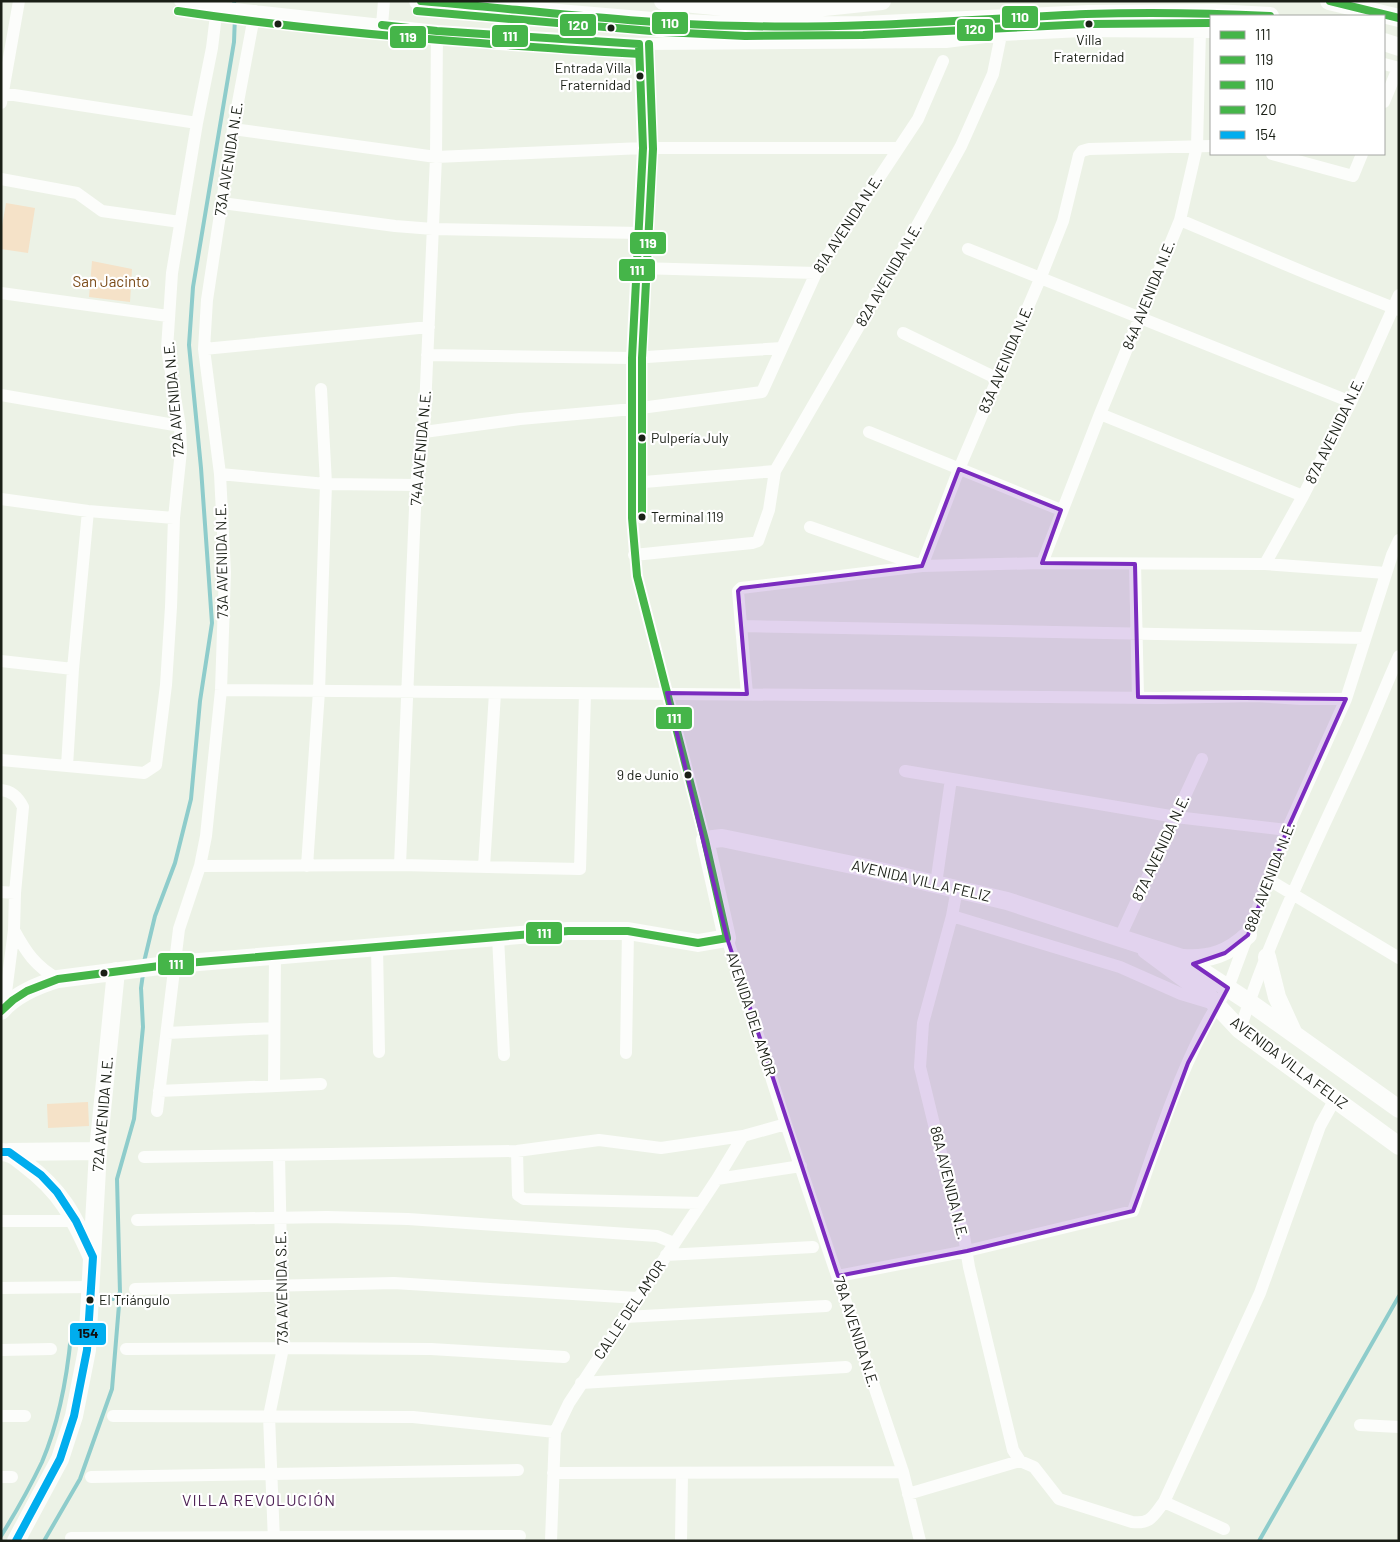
<svg xmlns="http://www.w3.org/2000/svg" width="1400" height="1542" font-family="Barlow,sans-serif">
	<style>
		.green { fill: #f5e2c8 }
		.lines { fill: none; stroke-linecap: round; stroke-linejoin: round }
		.stream { stroke: #8ecccb; stroke-width: 4 }
		.street { stroke: #fcfdfb; stroke-width: 12 }
		.secondary { stroke: #fcfdfb; stroke-width: 18 }
		.bus-1-casing { stroke: #fff; stroke-width: 11 }
		.bus-2-casing { stroke: #fff; stroke-width: 11 }
		.bus-3-casing { stroke: #fff; stroke-width: 11 }
		.bus-4-casing { stroke: #fff; stroke-width: 11 }
		.bus-5-casing { stroke: #fff; stroke-width: 11 }
		.bus-1 { stroke: #45b549; stroke-width: 8 }
		.bus-2 { stroke: #45b549; stroke-width: 8 }
		.bus-3 { stroke: #45b549; stroke-width: 8 }
		.bus-4 { stroke: #45b549; stroke-width: 8 }
		.bus-5 { stroke: #00adee; stroke-width: 8 }
		.marked { fill: #7b2cbf; fill-opacity: 0.2; stroke: #7b2cbf; stroke-width: 4; stroke-linejoin: round }
		.bus-dot { fill: #1a1f16; stroke: #fff; stroke-width: 2 }
		.labels { text-anchor: middle; stroke-width: 4.5; stroke-linejoin: round; paint-order: stroke }
		.bus-label { font-size: 14px; fill: #1a1f16; stroke: #fff; text-anchor: start }
		.street-label { font-size: 15px; fill: #1a1f16; stroke: #fff }
		.park-label { font-size: 15px; fill: #7a4a16; stroke: #fff }
		.neighbourhood-label { font-size: 16px; letter-spacing: 1px; fill: #502457; stroke: #fff }
		.line-badge { stroke: #fff; stroke-width: 2 }
		.badge-label { font-size: 14px; text-anchor: middle; font-weight: bold; fill: #fff }
		.pale-badge-label { font-size: 14px; text-anchor: middle; font-weight: bold; fill: #111 }
	</style>
	<rect width="100%" height="100%" fill="#ecf2e6"/>
	<path class="green" d="M6,203L35,208L28,253L1,249V232Z
		M92,261L132,269L130,302L89,297Z
		M88,1102L89,1126L48,1128L47,1104Z"/>
	<g class="lines">
		<path class="stream" d="M144,962L155,916L175,863L191,799L200,701L212,623L201,468L189,345L193,287L234,42L235,16L234,1
			M113,1299L120,1293
			M1,1536C16,1512 30,1487 42,1462C59,1422 67,1378 71,1335
			M44,1541L80,1479L112,1389L120,1293L117,1179L134,1119L143,1027L141,988L143,974
			M1259,1541L1399,1296"/>
		<path class="street" d="M180,1L226,8L437,31L639,44L946,42L1001,35L1082,31L1211,32
			M382,25L384,1
			M639,44L643,148L632,358V518L637,576L705,840
			M1384,64L1399,68
			M1,93L197,123
			M1384,102L1398,68
			M1,103L19,1
			M233,129L436,157L643,148H898
			M1211,146L1089,149L1082,151L1079,155L1063,221L1040,279L959,469L922,566L1042,563L1265,564L1386,573
			M1272,154L1353,176L1362,154
			M1,179L77,193L102,211L180,222
			M222,203L395,226L433,229L640,233
			M1180,220L1313,276L1399,310
			M968,249L1351,402
			M638,268L816,273
			M1,293L168,316
			M903,333L998,379
			M204,349L429,327
			M427,355L632,358L782,348
			M1,395L180,426
			M1100,414L1303,496
			M424,432L520,419L633,409L762,392L816,273L918,119L943,61
			M869,432L1061,510
			M220,474L326,484L416,485
			M632,483L775,471
			M1,499L88,511L174,518
			M634,555L752,543L758,541L769,510L775,471L913,233L961,146L993,74L1001,35
			M1042,563L1100,414L1180,220L1197,146L1200,31L1204,27
			M1135,564L1138,697
			M1265,564L1303,496L1351,402L1399,295
			M741,626L1365,638
			M1,661L73,669
			M221,690L1160,698L1256,696L1301,699H1346
			M747,694L738,591L741,588L922,566L810,527
			M1,760L144,773L156,765L166,685L171,607L174,518L181,451L180,426L167,349L172,273L197,123L212,48L217,7
			M67,766L73,669L88,511
			M905,771L1176,817L1287,830
			M1,790C12,791 18,797 23,807L15,893
			M400,865L416,485L424,432L436,157L437,31
			M200,866L400,865L580,869L585,694
			M307,866L319,691L326,484L321,389
			M484,867L495,693
			M1269,880L1399,958
			M936,884L951,779
			M957,889L952,916L923,1023L920,1067L949,1186L964,1236L969,1267L1013,1450L1020,1461L1034,1467L1059,1499L1132,1522C1151,1524 1153,1516 1164,1502L1260,1293L1320,1126L1335,1099
			M1,892L15,893L14,930L4,1008
			M952,916L1120,967L1181,994L1211,1003
			M14,930C26,952 35,966 58,979
			M498,937L504,1055
			M1120,937L1202,759
			M727,938L786,1124L903,1472L920,1541
			M377,947L379,1052
			M1240,1030C1268,941 1310,856 1349,771C1367,733 1382,694 1399,656
			M167,1033L274,1028
			M626,1053L628,931
			M274,1086L275,956
			M159,1091L321,1084
			M157,1111L179,929L200,866L206,836L221,690L225,572L220,474L204,349L207,300L233,129L255,11
			M517,1151L518,1195L524,1199L701,1203
			M144,1157L517,1151L599,1140L661,1148L743,1136
			M717,1179L801,1166
			M137,1220L327,1217L408,1219L657,1236L674,1243
			M1,1221H76
			M666,1255L813,1247
			M838,1276L967,1251L1133,1211C1158,1139 1185,1051 1228,988L1287,830L1346,699L1392,555L1399,540
			M1,1288L91,1287
			M135,1289L394,1283L637,1298
			M625,1317L826,1306
			M126,1349L283,1348L431,1349L564,1357
			M1,1350L51,1349
			M581,1383L846,1367
			M1,1416H25
			M113,1416L413,1417L555,1432
			M1360,1425L1399,1427
			M553,1473L903,1472
			M1,1477H12
			M91,1477L518,1470
			M908,1494L1020,1461
			M1164,1502L1224,1529
			M71,1538L520,1536
			M274,1541L269,1416L283,1348L279,1155
			M551,1541L555,1432L569,1403L717,1179L743,1136L786,1124
			M681,1541L682,1474"/>
		<path class="secondary" d="M418,1L664,22L745,26L863,25L1089,14L1214,13L1270,16
			M663,1L755,10L786,11L882,1
			M1329,1L1399,18
			M1384,42L1399,47
			M1146,950L1208,996L1240,1030L1399,1146
			M1267,957L1277,997L1293,1032
			M1183,958C1210,960 1229,953 1248,935
			M1,1011C15,995 38,985 58,979L175,964L568,931H628L698,943L727,938L705,840L722,838L867,868L1007,901L1182,958L1249,1002L1399,1109
			M1,1152C11,1152 17,1158 25,1164C61,1191 73,1215 91,1255
			M9,1152L98,1151
			M16,1541L60,1459L74,1416L87,1350L98,1151L116,971"/>
		<defs>
			<path id="bus-1" d="M382,25L437,31L639,44
				M639,44L643,148L632,358V518L637,576L705,840L727,938
				M1,1011L13,1000L27,991L58,979L175,964L568,931H628L698,943L727,938"/>
			<path id="bus-2" d="M178,11C331,34 485,44 638,54
				M642,518V358L653,149L649,44"/>
			<path id="bus-3" d="M421,1C529,10 637,24 745,26C859,29 973,19 1086,14C1147,12 1209,13 1270,16
				M1330,1L1399,18"/>
			<path id="bus-4" d="M417,11L663,32L745,36L863,35L1089,24L1211,23"/>
			<path id="bus-5" d="M1,1152H9L41,1175L57,1192L76,1221L93,1257L87,1350L74,1416L60,1459L16,1541"/>
		</defs>
		<use href="#bus-1" class="bus-1-casing"/>
		<use href="#bus-2" class="bus-2-casing"/>
		<use href="#bus-3" class="bus-3-casing"/>
		<use href="#bus-4" class="bus-4-casing"/>
		<use href="#bus-5" class="bus-5-casing"/>
		<use href="#bus-1" class="bus-1"/>
		<use href="#bus-2" class="bus-2"/>
		<use href="#bus-3" class="bus-3"/>
		<use href="#bus-4" class="bus-4"/>
		<use href="#bus-5" class="bus-5"/>
	</g>
	<path class="marked" d="M959,469L1061,510L1042,563L1135,564L1138,697L1346,699L1287,830L1248,935L1225,953L1193,964L1228,988L1188,1063L1133,1211L967,1251L838,1276L727,938L667,693L747,694L738,591L741,588L922,566Z"/>
	<g class="bus-dot">
		<circle cx="278" cy="24" r="4.5"/>
		<circle cx="1089" cy="24" r="4.5"/>
		<circle cx="611" cy="28" r="4.5"/>
		<circle cx="640" cy="76" r="4.5"/>
		<circle cx="642" cy="438" r="4.5"/>
		<circle cx="642" cy="517" r="4.5"/>
		<circle cx="688" cy="775" r="4.5"/>
		<circle cx="104" cy="973" r="4.5"/>
		<circle cx="90" cy="1300" r="4.5"/>
	</g>
	<g class="labels">
		<g class="bus-label">
			<text x="1089" y="45" text-anchor="middle">Villa<tspan x="1089" dy="17">Fraternidad</tspan></text>
			<text x="631" y="73" text-anchor="end">Entrada Villa<tspan x="631" dy="17">Fraternidad</tspan></text>
			<text x="651" y="443">Pulpería July</text>
			<text x="651" y="522">Terminal 119</text>
			<text x="679" y="780" text-anchor="end">9 de Junio</text>
			<text x="99" y="1305">El Triángulo</text>
		</g>
		<g class="street-label">
			<text transform="translate(229 159) rotate(-81)" y="5">73A AVENIDA N.E.</text>
			<text transform="translate(848 224) rotate(-57)" y="5">81A AVENIDA N.E.</text>
			<text transform="translate(889 275) rotate(-60)" y="5">82A AVENIDA N.E.</text>
			<text transform="translate(1149 295) rotate(-68)" y="5">84A AVENIDA N.E.</text>
			<text transform="translate(1006 359) rotate(-67)" y="5">83A AVENIDA N.E.</text>
			<text transform="translate(174 399) rotate(-95)" y="5">72A AVENIDA N.E.</text>
			<text transform="translate(1335 431) rotate(-64)" y="5">87A AVENIDA N.E.</text>
			<text transform="translate(421 448) rotate(-85)" y="5">74A AVENIDA N.E.</text>
			<text transform="translate(222 561) rotate(-91)" y="5">73A AVENIDA N.E.</text>
			<text transform="translate(1161 848) rotate(-65)" y="5">87A AVENIDA N.E.</text>
			<text transform="translate(1270 877) rotate(-69)" y="5">88A AVENIDA N.E.</text>
			<text transform="translate(921 881) rotate(13)" y="5">AVENIDA VILLA FELIZ</text>
			<text transform="translate(751 1014) rotate(72)" y="5">AVENIDA DEL AMOR</text>
			<text transform="translate(1289 1063) rotate(37)" y="5">AVENIDA VILLA FELIZ</text>
			<text transform="translate(103 1114) rotate(-85)" y="5">72A AVENIDA N.E.</text>
			<text transform="translate(949 1183) rotate(76)" y="5">86A AVENIDA N.E.</text>
			<text transform="translate(282 1288) rotate(-91)" y="5">73A AVENIDA S.E.</text>
			<text transform="translate(630 1310) rotate(-56)" y="5">CALLE DEL AMOR</text>
			<text transform="translate(856 1332) rotate(72)" y="5">78A AVENIDA N.E.</text>
		</g>
		<g class="park-label">
			<text x="111" y="287">San Jacinto</text>
		</g>
		<g class="neighbourhood-label">
			<text x="259" y="1506">VILLA REVOLUCIÓN</text>
		</g>
	</g>
	<g class="line-badge">
		<rect x="1001" y="5" width="38" height="24" rx="5" fill="#45b549"/>
		<rect x="651" y="11" width="38" height="24" rx="5" fill="#45b549"/>
		<rect x="559" y="13" width="38" height="24" rx="5" fill="#45b549"/>
		<rect x="956" y="18" width="38" height="24" rx="5" fill="#45b549"/>
		<rect x="491" y="24" width="38" height="24" rx="5" fill="#45b549"/>
		<rect x="389" y="25" width="38" height="24" rx="5" fill="#45b549"/>
		<rect x="629" y="231" width="38" height="24" rx="5" fill="#45b549"/>
		<rect x="618" y="258" width="38" height="24" rx="5" fill="#45b549"/>
		<rect x="655" y="706" width="38" height="24" rx="5" fill="#45b549"/>
		<rect x="525" y="921" width="38" height="24" rx="5" fill="#45b549"/>
		<rect x="157" y="952" width="38" height="24" rx="5" fill="#45b549"/>
		<rect x="69" y="1322" width="38" height="24" rx="5" fill="#00adee"/>
	</g>
	<g class="badge-label">
		<text x="1020" y="22">110</text>
		<text x="670" y="28">110</text>
		<text x="578" y="30">120</text>
		<text x="975" y="34">120</text>
		<text x="510" y="41">111</text>
		<text x="408" y="42">119</text>
		<text x="648" y="248">119</text>
		<text x="637" y="275">111</text>
		<text x="674" y="723">111</text>
		<text x="544" y="938">111</text>
		<text x="176" y="969">111</text>
	</g>
	<g class="pale-badge-label">
		<text x="88" y="1338">154</text>
	</g>
	<rect width="1400" height="1542" fill="none" stroke="#1a1f16" stroke-width="5"/>
	<rect x="1210" y="15" width="175" height="140" fill="#ffffff" stroke="#a3a5a2"/>
	<rect x="1220" y="31" width="25" height="8" fill="#45b549" stroke="#a3a5a2"/>
	<text x="1255" y="40" font-size="15" fill="#1a1f16">111</text>
	<rect x="1220" y="56" width="25" height="8" fill="#45b549" stroke="#a3a5a2"/>
	<text x="1255" y="65" font-size="15" fill="#1a1f16">119</text>
	<rect x="1220" y="81" width="25" height="8" fill="#45b549" stroke="#a3a5a2"/>
	<text x="1255" y="90" font-size="15" fill="#1a1f16">110</text>
	<rect x="1220" y="106" width="25" height="8" fill="#45b549" stroke="#a3a5a2"/>
	<text x="1255" y="115" font-size="15" fill="#1a1f16">120</text>
	<rect x="1220" y="131" width="25" height="8" fill="#00adee" stroke="#a3a5a2"/>
	<text x="1255" y="140" font-size="15" fill="#1a1f16">154</text>
</svg>
